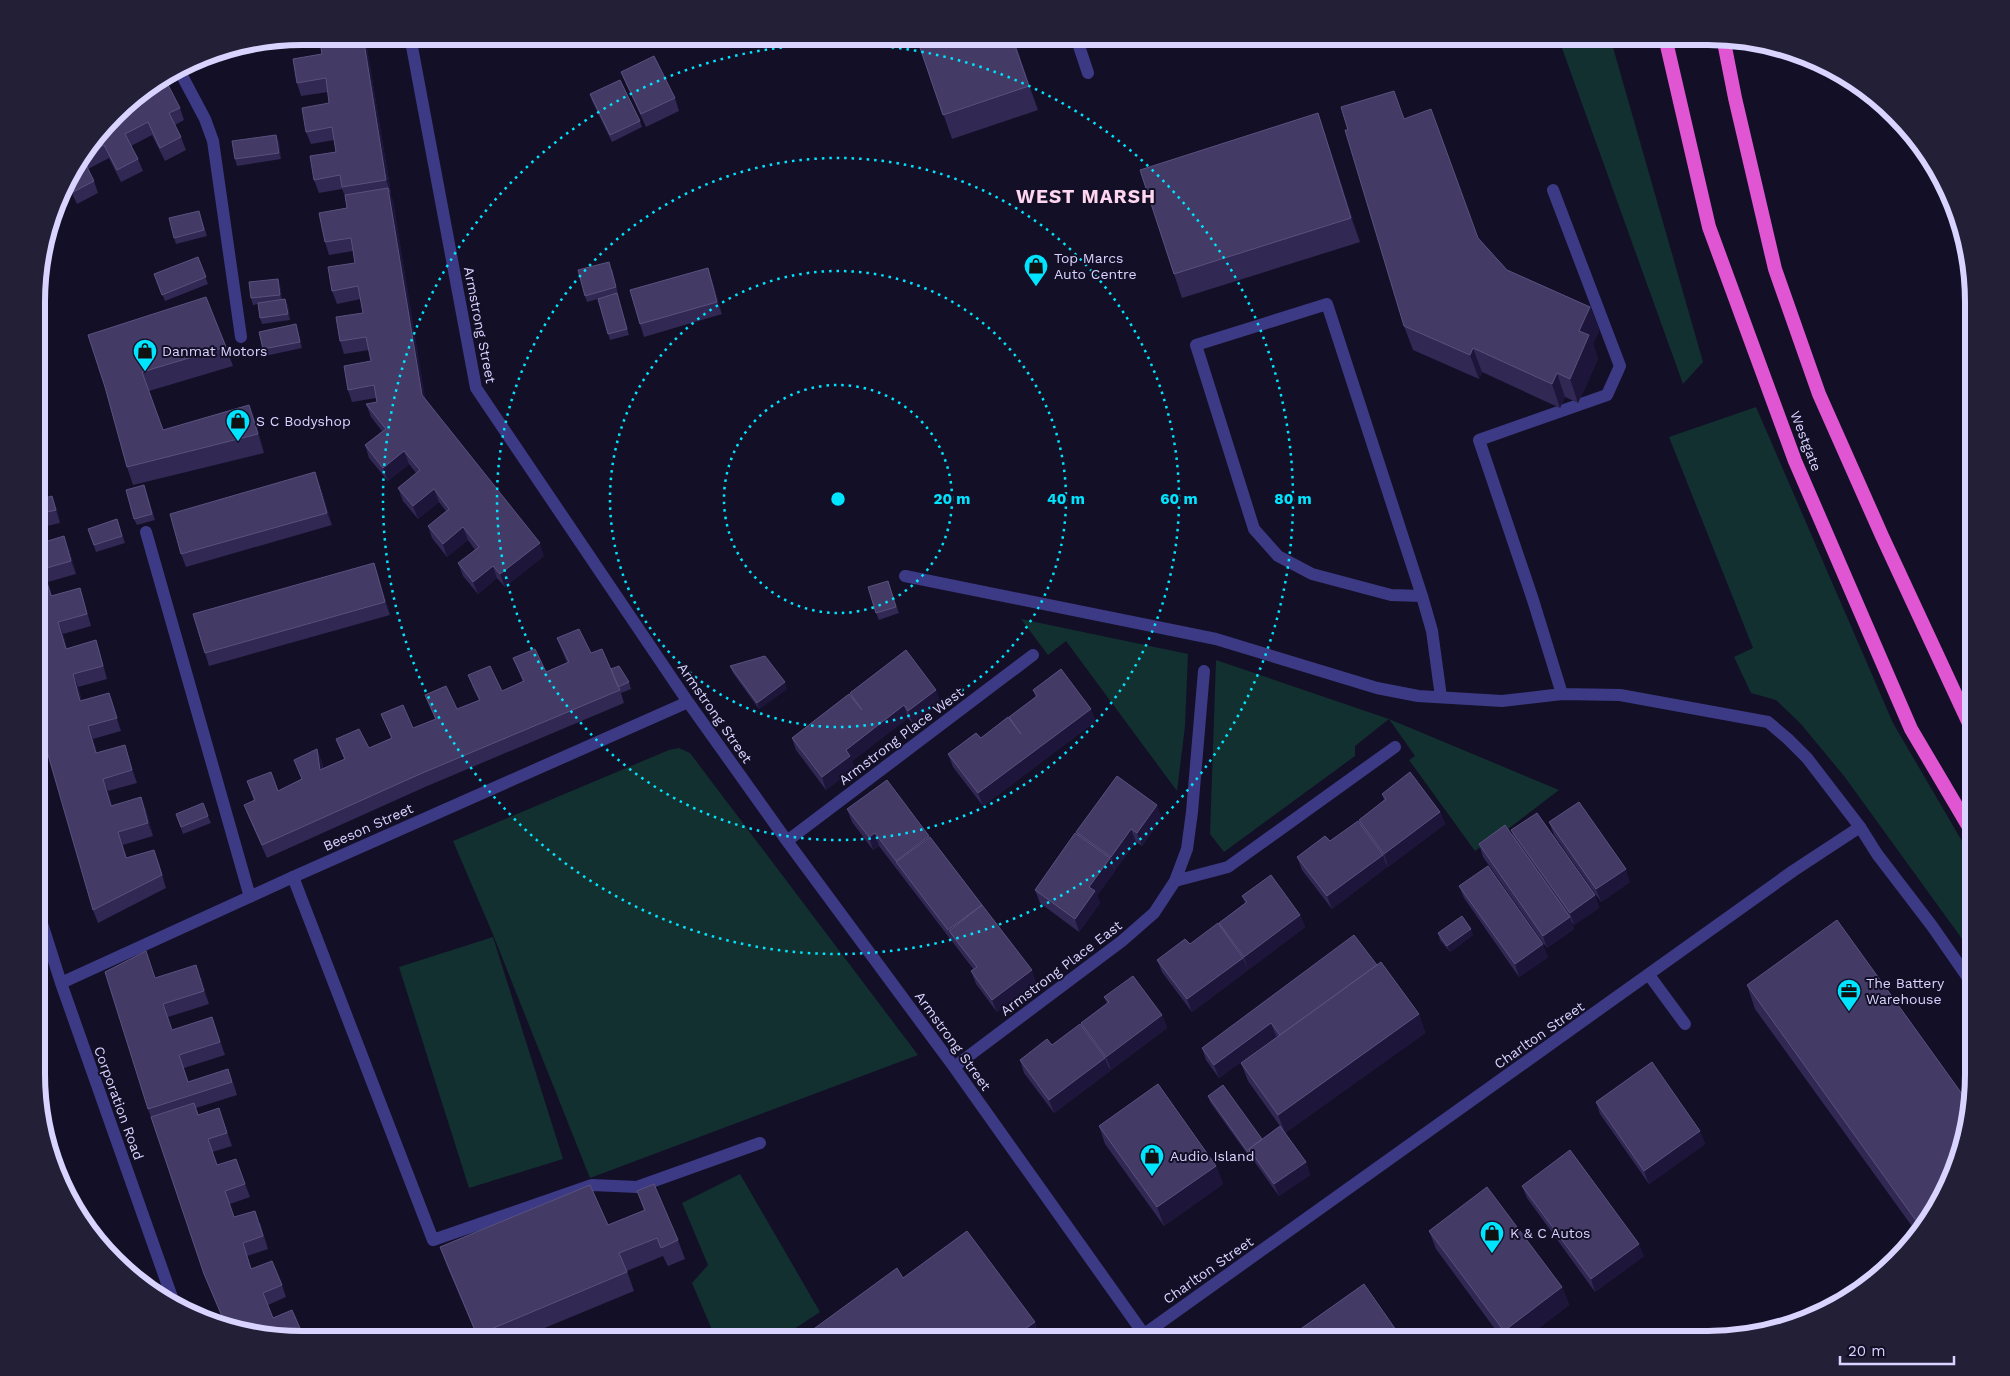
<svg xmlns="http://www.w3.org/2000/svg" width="2010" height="1376" font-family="'Work Sans',sans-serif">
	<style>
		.green { fill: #12302f }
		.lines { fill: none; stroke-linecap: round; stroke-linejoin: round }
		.service { stroke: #3d3a85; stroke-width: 12 }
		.minor { stroke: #3d3a85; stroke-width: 12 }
		.trunk { stroke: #e055d1; stroke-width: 14 }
		.wall { fill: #312854 }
		.shaded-wall { fill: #1d163a }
		.building { fill: #433a66; stroke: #5a527e }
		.ring { fill: none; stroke: #00e5ff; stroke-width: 2.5; stroke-dasharray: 2.5 5 }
		.labels { text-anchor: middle; stroke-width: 4; stroke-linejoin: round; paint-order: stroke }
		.poi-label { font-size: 14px; fill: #d9d4ff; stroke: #130f26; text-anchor: start }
		.street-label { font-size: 14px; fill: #d9d4ff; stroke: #130f26 }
		.district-label { font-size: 19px; font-weight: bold; letter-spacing: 1px; fill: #ffd6f0; stroke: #130f26 }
		.rim { fill: none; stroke: #d9d4ff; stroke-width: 6 }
		.centre { fill: #00e5ff; stroke: #130f26; stroke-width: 2.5 }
		.ring-label { font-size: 15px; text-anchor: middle; font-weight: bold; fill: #00e5ff; stroke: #130f26; stroke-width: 4; stroke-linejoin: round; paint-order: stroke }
	</style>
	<rect width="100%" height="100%" fill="#130f26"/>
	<path class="green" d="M1558,37H1610L1703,362L1683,384Z
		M1756,407L1893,723L1973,860V954L1844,776L1800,723L1776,700L1751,693L1734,657L1753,648L1669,437Z
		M1021,619L1188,654L1185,726L1177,791L1066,641L1048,655Z
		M1216,660L1389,719L1559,790L1482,849L1481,847L1475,851L1409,760L1415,756L1389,719L1355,746V756L1224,852L1210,834Z
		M679,748L690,753L918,1055L590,1178L492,932L453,841L669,750Z
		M493,937L563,1159L469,1188L399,967Z
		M38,1079L75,1200L80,1217L72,1207L38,1108Z
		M740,1174L820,1312L779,1339H716L692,1283L708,1265L682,1203Z"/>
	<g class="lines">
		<path class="service" d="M1076,37L1088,73
			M179,70L205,119L213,141L241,337
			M1553,190L1620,366L1607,395L1479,440L1533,600L1562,694
			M905,576L1216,639L1377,688L1418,696L1502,701L1562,694L1620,695L1768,722L1788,739L1807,758L1860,827
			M1422,596L1391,595L1312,574L1278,556L1254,529L1196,345L1327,304L1422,596L1432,631L1441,697
			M293,877L433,1240L592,1185L637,1187L760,1143
			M1649,975L1685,1024"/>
		<path class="minor" d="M410,36L476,388L688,702L787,841L954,1067L1148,1340
			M146,532L250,897
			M787,841L1033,655
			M1175,881L1187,849L1192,812L1204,671
			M38,911L61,983L174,1303
			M61,983L293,877L688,702
			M954,1067L1122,941L1154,913L1175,881L1228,867L1395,747
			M1136,1340L1793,871L1860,827L1877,854L1932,926L1973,985"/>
		<path class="trunk" d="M1665,37L1709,227L1795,461L1911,729L1973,834
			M1723,37L1735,98L1775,269L1819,394L1882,536L1973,732"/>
	</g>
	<path class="wall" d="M302,36H365L391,193H390L393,201L425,399L544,556L505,587L497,578L478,594L463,576L458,563L475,550L468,540L447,557L432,538L428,526L446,511L439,502L418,519L403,501L398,488L416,473L409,464L388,481L369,458L365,445L382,431L371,417L366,404L377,402L376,398L352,402L348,390L371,361L369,350L344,354L340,341L363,313L361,299L337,304L332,291L355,263L353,251L329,255L325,242L347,208L345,196L342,189L319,193L314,180L336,152L334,140L311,144L306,132L329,103L328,92L301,96L297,83L322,54L320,42L293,47L290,39Z
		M916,36L1013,37L1038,110L952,139Z
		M621,72L675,98L679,111L646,127L626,84Z
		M590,94L640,121L642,127L612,142L592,101Z
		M127,102L180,108L184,120L175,125L181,137L186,150L165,161L152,135L131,146L138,159L143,171L121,182L109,158L88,169L94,181L98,193L77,204L66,181Z
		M1318,113L1326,137L1360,242L1182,298L1174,274Z
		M276,135L279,141L281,159L237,166L235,159Z
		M199,211L207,236L176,244L174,238Z
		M1478,238L1507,270L1590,307L1599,331L1593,344L1598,359L1578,403L1565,397L1560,408L1482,372L1479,379L1413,350L1404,326Z
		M198,257L208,284L165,301L154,274Z
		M612,269L618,294H617L629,335L610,340L598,299L587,302L585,296Z
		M712,280L722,314L644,337L640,324Z
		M280,285L282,299H285L288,305L290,320L262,324L260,318L258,304L253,305L251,298Z
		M298,331L302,348L265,356L263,349Z
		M88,335L226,347L233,366L149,391L163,430L249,405L256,423L264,453L133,485L127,467L105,387Z
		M320,485L332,525L186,567L181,554Z
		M146,491L155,520L137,525L134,519Z
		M38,500L57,509L60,523L38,528Z
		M117,519L125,543L96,552L88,529Z
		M38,544L69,549L76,574L48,582L52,596L80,588L84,601L91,626L63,634L67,649L96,640L100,653L107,679L78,687L82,701L109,693L121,731L93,739L97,753L125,745L137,783L108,791L112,806L141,797L146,810L153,836L123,845L127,858L159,863L166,888L98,923L93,910Z
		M374,563L378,575L390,615L209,666L205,653Z
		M888,581L899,613L879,620L876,613Z
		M557,638L591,653L629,682L631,689L621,693L624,703L425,787L267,858L249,818L244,805L254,801L247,781L278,791L301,779L317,749L322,762L323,768L344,759L336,739L369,748L391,738L381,714L413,728L435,719L425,695L457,709L479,700L473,688L468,675L502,691L523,682L513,658L546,672L567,663Z
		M730,666L787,689L759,709L733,673Z
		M1033,690L1096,721L983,806L953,767L948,754L981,738L1011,721L1009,717L1036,697Z
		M850,693L941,702L913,724L908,718L852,761L854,768L826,790L796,750L792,738L851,697Z
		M1382,794L1440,812L1445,824L1388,867L1386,863L1387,867L1332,909L1302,870L1297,857L1330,841L1360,824L1359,820L1384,800Z
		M847,809L930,837L982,906L1036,982L997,1012L976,984L971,971L974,970L879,846L873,850L852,822Z
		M176,814L208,816L211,823L183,834Z
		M1162,818L1142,846L1136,842L1115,870L1114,869L1115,871L1097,895L1100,903L1079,932L1040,903L1035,890L1077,834L1076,832Z
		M1549,822L1630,882L1601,902L1554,835Z
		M1511,830L1595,895L1599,908L1574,925L1571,921L1574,929L1547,948L1483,857L1479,844L1514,839Z
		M1459,886L1548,957L1519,977L1464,898Z
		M1242,896L1300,915L1305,927L1248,970L1246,966L1248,970L1192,1012L1162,972L1157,960L1190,944L1220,927L1219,923L1245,903Z
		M1438,933L1473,935L1450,952L1440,940Z
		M1377,965L1419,1014L1425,1033L1285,1133L1306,1162L1310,1175L1279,1196L1254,1161L1253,1162L1210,1102L1208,1096L1262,1139L1280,1126L1248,1081L1241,1063L1277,1037L1276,1036L1219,1078L1206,1060L1202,1048Z
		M155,978H201L209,1004L168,1017L172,1030L212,1017L225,1055L184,1068L188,1082H233L237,1095L196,1108L199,1115L223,1120L232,1146L212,1152L217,1165L236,1159L250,1197L230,1204L234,1217L260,1223L268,1249L247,1256L252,1269L282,1285L286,1297L268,1305L273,1318L292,1310L304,1339H285L226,1327L209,1286L148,1109Z
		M1747,985L1960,1160L1919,1236L1755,1009Z
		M1104,997L1162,1015L1167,1028L1111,1070L1108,1067L1110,1071L1054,1113L1024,1073L1020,1060L1052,1045L1082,1027L1081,1023L1107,1004Z
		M1596,1102L1700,1131L1705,1144L1649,1184L1600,1114Z
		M1099,1126L1216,1166L1223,1184L1164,1226L1105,1144Z
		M1522,1186L1644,1256L1595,1292L1527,1198Z
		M637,1191L678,1240L685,1259L668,1266L663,1256L627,1271L634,1291L518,1339H478L447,1266L440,1247L608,1225L644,1211Z
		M1429,1231L1562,1287L1569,1305L1523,1340H1503L1436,1249Z"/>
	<path class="shaded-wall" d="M363,36H365L391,193L386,180Z
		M1012,37H1013L1038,110L1029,86Z
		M1318,113L1326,137L1360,242L1351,218Z
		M276,135L279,141L281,159L279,153Z
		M388,188L393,201L427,408L422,395Z
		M708,268L712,280L722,314L717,302Z
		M278,279L280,285L282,301L280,295Z
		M285,299L288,305L290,320L288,314Z
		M1590,307L1599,331L1593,344L1598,359L1578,403L1570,379L1579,331Z
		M296,324L298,331L302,348L300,342Z
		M1473,348L1482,372L1479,379L1470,355Z
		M1557,373L1565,397L1560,408L1552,384Z
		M249,405L256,423L264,453L258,434Z
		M404,451L409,464L388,481L383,468Z
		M315,472L320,485L332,525L327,513Z
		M434,489L439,502L418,519L413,506Z
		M52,496L57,509L60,523L56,510Z
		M463,527L468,540L447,557L443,544Z
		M64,536L69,549L76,574L71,561Z
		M540,543L544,556L505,587L500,574Z
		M374,563L378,575L390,615L385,602Z
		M493,566L497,578L478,594L473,582Z
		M43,569L48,582L55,609L51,596Z
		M58,622L63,634L70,662L66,649Z
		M73,674L78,687L85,714L80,701Z
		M785,682L787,689L759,709L757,703Z
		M936,690L941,702L913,724L908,711Z
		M109,693L114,706L121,731L117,718Z
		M904,705L908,718L852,761L854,768L826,790L822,777L846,750Z
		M1091,709L1096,721L983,806L978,793Z
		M88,726L93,739L101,766L96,753Z
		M125,745L129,758L137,783L132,770Z
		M317,749L322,762L324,782L320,770Z
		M103,779L108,791L116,818L111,806Z
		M141,797L146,810L153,836L148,823Z
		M1157,805L1162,818L1142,846L1137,833Z
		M1440,812L1445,824L1388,867L1384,854Z
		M1131,829L1136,842L1115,870L1111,857Z
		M118,832L123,845L130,871Z
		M875,833L879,846L873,850L869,837Z
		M929,836L934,849L896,862L900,874L896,861Z
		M154,850L159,863L166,888L162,875Z
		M1383,855L1387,867L1332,909L1327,896Z
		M1110,858L1115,871L1097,895L1100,903L1079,932L1075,919L1089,887Z
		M1626,869L1630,882L1601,902L1596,889Z
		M1595,895L1599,908L1574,925L1570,913Z
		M982,905L986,917L949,931L953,943L948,930Z
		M1300,915L1305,927L1248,970L1244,957Z
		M1570,917L1574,929L1547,948L1543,936Z
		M1471,929L1473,935L1450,952L1447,946Z
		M1543,944L1548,957L1519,977L1515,964Z
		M1243,958L1248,970L1192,1012L1187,999Z
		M196,965L201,978L209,1004L204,991Z
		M1032,970L1036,982L997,1012L992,1000Z
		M1419,1014L1425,1033L1285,1133L1278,1115Z
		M1162,1015L1167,1028L1111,1070L1106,1057Z
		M1271,1023L1276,1036L1219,1078L1214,1065Z
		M1105,1058L1110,1071L1054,1113L1049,1100Z
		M1700,1131L1705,1144L1649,1184L1644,1171Z
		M1250,1155H1251L1254,1161L1253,1162Z
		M1306,1162L1310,1175L1279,1196L1274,1184Z
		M1216,1166L1223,1184L1164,1226L1157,1207Z
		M1639,1244L1644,1256L1595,1292L1591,1279Z
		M1562,1287L1569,1305L1523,1340H1507L1504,1331Z
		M1035,1322L1041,1339H1011Z"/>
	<path class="building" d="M319,36H363L386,180L342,187L340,175L314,180L310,156L336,152L332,127L306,132L302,108L329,103L326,78L297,83L293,59L322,54Z
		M916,36L1012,37L1029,86L943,115Z
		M654,56L675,98L641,114L621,72Z
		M165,79L180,108L169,113L181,137L160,148L148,122L125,134L138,159L117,170L104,145L87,154L127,102Z
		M620,80L640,121L610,135L590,94Z
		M1394,91L1404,119L1431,109L1478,238L1507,270L1590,307L1579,331L1589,335L1570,379L1557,373L1552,384L1473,348L1470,355L1404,326L1345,130H1348L1341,107Z
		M1318,113L1351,218L1174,274L1140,170Z
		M276,135L279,153L235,159L232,141Z
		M83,159L94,181L73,192L67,180Z
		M388,188L422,395L540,543L500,574L493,566L473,582L458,563L479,547L463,527L443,544L428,526L449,509L434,489L413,506L398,488L420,470L404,451L383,468L365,445L386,429L366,404L377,402L374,385L348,390L344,366L371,361L366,337L340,341L336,317L363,313L358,286L332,291L328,267L355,263L351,238L325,242L319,213L347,208L345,195Z
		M199,211L204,230L174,238L169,218Z
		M198,257L206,277L162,295L154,274Z
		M609,262L616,287L585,296L578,270Z
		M708,268L717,302L640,324L630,290Z
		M278,279L280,295L251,298L249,282Z
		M617,293L627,329L608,334L598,299Z
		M206,297L226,347L142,372L163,430L249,405L258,434L127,467L105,387L88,335Z
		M285,299L288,314L260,318L258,303Z
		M296,324L300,342L263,349L259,332Z
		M315,472L327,513L181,554L170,514Z
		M144,485L152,514L134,519L126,490Z
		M52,496L56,510L38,514V500Z
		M117,519L122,536L94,545L88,529Z
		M64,536L71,561L43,569L51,596L80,588L87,614L58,622L66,649L96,640L103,666L73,674L80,701L109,693L117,718L88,726L96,753L125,745L132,770L103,779L111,806L141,797L148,823L118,832L126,858L154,850L162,875L93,910L38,720V544Z
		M374,563L385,602L205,653L193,614Z
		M888,581L896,607L876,613L868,587Z
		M579,629L591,653L602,649L620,690L420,774L262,845L244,805L255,800L247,781L271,772L278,791L302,779L294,760L317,749L320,770L345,759L336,739L359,729L369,748L392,738L381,714L403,705L413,728L436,719L425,695L446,686L457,709L480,700L468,675L490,666L502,691L524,681L513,658L535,649L546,672L569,662L557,638Z
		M906,650L936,690L908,711L904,705L846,750L850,756L822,777L792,738L849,694L862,710L850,693Z
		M765,656L785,682L757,703L730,666Z
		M619,666L629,682L618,687L611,669Z
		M1061,669L1091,709L978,793L948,754L976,733L981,738L1008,717L1021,734L1009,717L1037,696L1033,690Z
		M1410,772L1440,812L1384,854L1359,820L1386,799L1382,794Z
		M1117,776L1157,805L1137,833L1131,829L1111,857L1076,832Z
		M887,780L929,836L896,861L875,833L869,837L847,809Z
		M1579,802L1626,869L1596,889L1549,822Z
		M203,803L208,816L181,827L176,814Z
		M1537,813L1595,895L1570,913L1511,830Z
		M1358,821L1383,855L1327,896L1297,857L1325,836L1330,841Z
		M1505,825L1570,917L1543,936L1479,844Z
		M1075,833L1110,858L1089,887L1095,891L1075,919L1035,890Z
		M930,837L982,905L948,930L896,862Z
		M1488,866L1543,944L1515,964L1459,886Z
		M1271,875L1300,915L1244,957L1219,923L1247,902L1242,896Z
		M982,905L1032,970L992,1000L971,971L977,967L949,931Z
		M1462,916L1471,929L1447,946L1438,933Z
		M1837,920L1970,1105L1960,1160L1922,1229L1747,985Z
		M1218,923L1243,958L1187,999L1157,960L1185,939L1190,944Z
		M1354,935L1377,965L1280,1035L1271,1023L1214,1065L1202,1048Z
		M146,951L155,978L196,965L204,991L163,1004L172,1030L212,1017L220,1042L179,1055L188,1082L228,1069L232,1082L148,1109L105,972Z
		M1381,962L1419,1014L1278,1115L1241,1063Z
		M1133,976L1162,1015L1106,1057L1081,1023L1109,1002L1104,997Z
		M1080,1024L1105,1058L1049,1100L1020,1060L1047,1039L1052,1045Z
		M1652,1062L1700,1131L1644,1171L1596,1102Z
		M1158,1084L1216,1166L1157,1207L1099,1126Z
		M1223,1085L1262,1139L1249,1149L1251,1155H1250L1208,1096Z
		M194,1103L198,1115L219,1108L227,1133L208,1139L217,1165L236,1159L245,1184L225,1191L234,1217L255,1211L263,1236L243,1243L251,1269L272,1261L282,1285L263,1293L273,1318L292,1310L303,1335L293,1339H285L227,1328L204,1274L151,1117Z
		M1280,1126L1306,1162L1274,1184L1249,1149Z
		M1570,1150L1639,1244L1591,1279L1522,1186Z
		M654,1184L678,1240L661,1248L657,1238L619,1253L627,1272L477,1335L440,1247L590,1185L608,1225L645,1210L637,1191Z
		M1487,1187L1562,1287L1504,1331L1429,1231Z
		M967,1231L1035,1322L1011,1339H800L897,1268L903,1278Z
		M1364,1284L1403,1340H1285Z"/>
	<g class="ring">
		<circle cx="838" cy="499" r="114"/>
		<circle cx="838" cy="499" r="228"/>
		<circle cx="838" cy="499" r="341"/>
		<circle cx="838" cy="499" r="455"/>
	</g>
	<defs>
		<symbol id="shop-pin" viewBox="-11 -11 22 30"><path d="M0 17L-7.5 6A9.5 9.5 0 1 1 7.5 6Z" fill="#00e5ff" stroke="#130f26"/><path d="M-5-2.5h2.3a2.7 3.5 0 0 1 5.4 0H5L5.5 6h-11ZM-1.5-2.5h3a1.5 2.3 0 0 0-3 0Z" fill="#111"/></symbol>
		<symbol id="office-pin" viewBox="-11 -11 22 30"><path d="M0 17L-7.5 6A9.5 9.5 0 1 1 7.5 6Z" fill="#00e5ff" stroke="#130f26"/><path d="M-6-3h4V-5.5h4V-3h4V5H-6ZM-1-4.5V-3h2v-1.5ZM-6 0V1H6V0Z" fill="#111"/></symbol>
	</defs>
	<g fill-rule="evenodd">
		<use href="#shop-pin" x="1022" y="252" width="28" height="38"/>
		<use href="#shop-pin" x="131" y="337" width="28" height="38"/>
		<use href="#shop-pin" x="224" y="407" width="28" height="38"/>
		<use href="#office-pin" x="1835" y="977" width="28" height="38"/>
		<use href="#shop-pin" x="1138" y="1142" width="28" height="38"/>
		<use href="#shop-pin" x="1478" y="1219" width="28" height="38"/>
	</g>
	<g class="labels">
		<g class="poi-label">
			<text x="1054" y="263">Top Marcs<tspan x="1054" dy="16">Auto Centre</tspan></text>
			<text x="162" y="356">Danmat Motors</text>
			<text x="256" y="426">S C Bodyshop</text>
			<text x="1866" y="988">The Battery<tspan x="1866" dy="16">Warehouse</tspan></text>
			<text x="1170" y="1161">Audio Island</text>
			<text x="1510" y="1238">K &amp; C Autos</text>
		</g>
		<g class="street-label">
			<text transform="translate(480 325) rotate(79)" y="5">Armstrong Street</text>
			<text transform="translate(1806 441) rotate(69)" y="5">Westgate</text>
			<text transform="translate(715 713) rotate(55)" y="5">Armstrong Street</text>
			<text transform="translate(901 736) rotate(-37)" y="5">Armstrong Place West</text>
			<text transform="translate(368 827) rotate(-24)" y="5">Beeson Street</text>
			<text transform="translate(1061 968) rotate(-37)" y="5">Armstrong Place East</text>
			<text transform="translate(1539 1035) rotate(-35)" y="5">Charlton Street</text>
			<text transform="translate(953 1041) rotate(54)" y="5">Armstrong Street</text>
			<text transform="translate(119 1103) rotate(70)" y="5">Corporation Road</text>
			<text transform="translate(1208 1270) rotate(-35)" y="5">Charlton Street</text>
		</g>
		<g class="district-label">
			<text x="1086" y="203">WEST MARSH</text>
		</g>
	</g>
	<path d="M0 0H2010V1376H0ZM302 45H1708A257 257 0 0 1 1965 302V1074A257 257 0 0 1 1708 1331H302A257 257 0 0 1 45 1074V302A257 257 0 0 1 302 45Z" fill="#231f37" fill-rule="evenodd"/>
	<path class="rim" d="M302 45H1708A257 257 0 0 1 1965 302V1074A257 257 0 0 1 1708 1331H302A257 257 0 0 1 45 1074V302A257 257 0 0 1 302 45Z"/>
	<circle cx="838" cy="499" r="8" class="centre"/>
	<g class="ring-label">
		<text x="952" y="504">20 m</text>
		<text x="1066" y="504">40 m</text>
		<text x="1179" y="504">60 m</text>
		<text x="1293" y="504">80 m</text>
	</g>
	<path d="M1840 1356v8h114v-8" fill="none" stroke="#d9d4ff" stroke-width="2.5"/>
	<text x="1848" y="1356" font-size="15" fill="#d9d4ff" stroke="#130f26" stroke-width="4" paint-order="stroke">20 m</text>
</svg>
